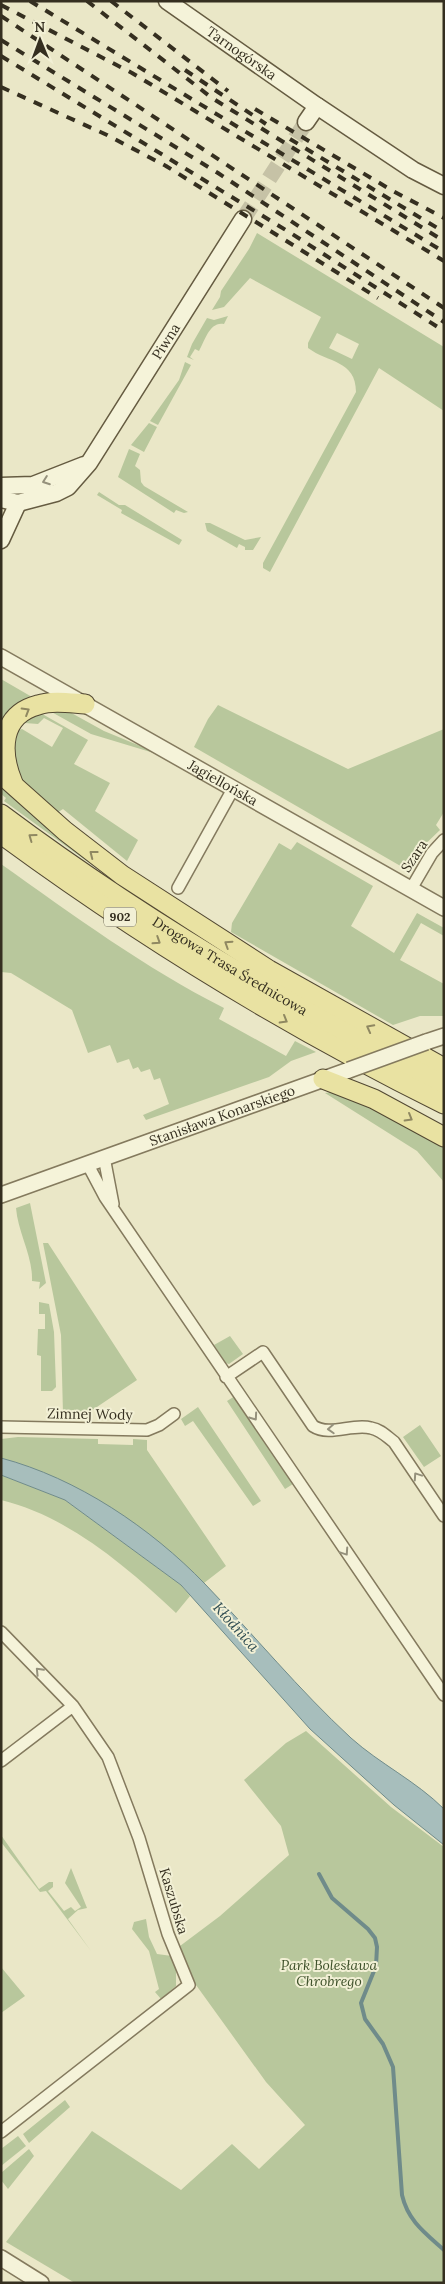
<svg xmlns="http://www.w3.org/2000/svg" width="445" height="2284" font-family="Lora,serif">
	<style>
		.green { fill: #b8c79c; fill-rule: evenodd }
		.water { fill: #a7bebc; stroke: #6f8b8a }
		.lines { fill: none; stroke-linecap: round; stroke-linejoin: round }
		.stream { stroke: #6f8b8a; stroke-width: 4 }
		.secondary-tunnel { stroke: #c6c2a6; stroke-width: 16; stroke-dasharray: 16 8; stroke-linecap: butt }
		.minor-casing { stroke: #847a5e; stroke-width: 14 }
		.tertiary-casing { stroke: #847a5e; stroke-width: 18 }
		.secondary-casing { stroke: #655b41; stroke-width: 19 }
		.primary-casing { stroke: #524832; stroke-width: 21 }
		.minor { stroke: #f5f3d9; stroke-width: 11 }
		.tertiary { stroke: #f5f3d9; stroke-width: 15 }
		.secondary { stroke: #f5f3d9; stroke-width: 16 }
		.primary { stroke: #e9e2a2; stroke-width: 19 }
		.rail { stroke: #352f20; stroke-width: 4; stroke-dasharray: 9 9; stroke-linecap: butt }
		.tertiary-bridge-casing { stroke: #847a5e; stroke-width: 18; stroke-linecap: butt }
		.tertiary-bridge { stroke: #f5f3d9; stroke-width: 15 }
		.oneway { stroke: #95917c }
		.oneway2 { stroke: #8f8861 }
		.labels { text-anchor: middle; stroke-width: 4; stroke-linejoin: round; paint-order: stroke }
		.shield { fill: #f2f0d5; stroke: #6e6956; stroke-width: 1 }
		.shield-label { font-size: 12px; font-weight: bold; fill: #352f20 }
		.street-label { font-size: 14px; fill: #352f20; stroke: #f2f0d5 }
		.park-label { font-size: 14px; font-style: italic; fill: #3d5029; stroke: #f2f0d5 }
		.water-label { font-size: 15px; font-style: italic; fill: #314e53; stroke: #f2f0d5 }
	</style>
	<rect width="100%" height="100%" fill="#eae7c7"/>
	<path class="green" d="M257,233L444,347V411L379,368L270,572L263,568V563L356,392C356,360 328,363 308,348V343L321,317L250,278L224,307L212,310L220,297L221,291L249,249ZM337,333L359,344L352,359L329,348Z
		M228,316L224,324C210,321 205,340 199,351L195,349L190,357L194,360L187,357L192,344L207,318L214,320Z
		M185,362L191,365L158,425L150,421L179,380Z
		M149,423L157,427L144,452L131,445Z
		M129,449L140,454L135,466L140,470L141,482L144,486L188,512L184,513L176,510L174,513L118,477Z
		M99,492L119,505H125L182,540L179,545L121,513L122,510L97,495Z
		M205,523H210L245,540L261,537L253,550H245V547L239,544L237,548L207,531Z
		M1,679L32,697L9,709L1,721Z
		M218,705L348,769L444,729V812L436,825L440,830L416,853L404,868L194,747L208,719Z
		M48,710H66L104,731L167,757L91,734Z
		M37,711L88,740L74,764L110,783L95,811L138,840L127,861L63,809L57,813L17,778L12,735L15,731L22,729L52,747L63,728L44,718L38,724L25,723L23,720Z
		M1,783L76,851L107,876L4,801L6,798L1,794Z
		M297,842L373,886L351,926L394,953L417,913L444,928V936L421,923L400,960L444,984V1016H420L393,1025L231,932L232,923L279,843L291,850Z
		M1,864C73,915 145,968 224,1008L219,1019L286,1056L295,1041L316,1052L291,1061L269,1077L146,1120L143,1115L169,1104L160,1078L154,1080L150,1069L141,1072L138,1067L133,1069L129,1059L117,1063L110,1045L88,1053L72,1010L11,973L1,972Z
		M338,1091L444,1144V1182L417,1151L325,1093Z
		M30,1203L46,1283L39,1289L40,1282L32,1281C33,1256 18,1233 16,1208Z
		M43,1243H48L137,1380L85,1415L63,1414L61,1335Z
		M39,1302L49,1304L54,1332L56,1387L52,1391H41V1356L37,1355L38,1329H45V1314H39Z
		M230,1336L243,1354L229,1364L225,1363L214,1345Z
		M235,1396L293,1484L285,1489L227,1401Z
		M198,1407L261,1501L253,1506L193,1421L185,1426L181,1419Z
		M420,1425L441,1456L424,1467L403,1437Z
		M18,1437L98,1439V1444L133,1445V1439L147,1440V1450L226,1566L204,1583L169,1551L125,1518L1,1458V1439Z
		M1,1475L65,1500L181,1585L190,1596L176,1613C127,1567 68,1516 1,1500Z
		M306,1731L391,1807L444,1847V2283H75L6,2242L92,2131L181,2190L232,2144L259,2169L305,2125L266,2082L196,1985L180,1946L220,1916L289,1855L281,1826L244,1780L286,1743Z
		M1,1835L39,1889L49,1882H53V1887L48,1891L64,1911L71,1907L75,1911L81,1907L65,1883L71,1868L87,1908L78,1910L68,1919L91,1951L46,1891L40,1892L1,1842Z
		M146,1919L149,1937L157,1954L172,1956L176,1966V1986L161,1999L155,1992L159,1989L149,1951L132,1929L134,1922Z
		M1,1967L25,1996L1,2013Z
		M65,2100L70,2107L29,2143L23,2134Z
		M18,2136L26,2146L1,2166V2149Z
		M29,2149L34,2156L8,2189L1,2180V2173Z"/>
	<path class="water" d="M1,1458C77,1478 151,1528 205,1584C254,1635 299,1690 351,1738C380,1764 416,1781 444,1809V1845L394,1805L310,1729L181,1585L65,1500L1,1475Z"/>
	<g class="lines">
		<path class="stream" d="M319,1874L332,1898L368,1929L375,1938L377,1947L376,1966L361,2003L365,2019L383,2044L393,2067L402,2195C408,2221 425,2233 444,2250"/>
		<path class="secondary-tunnel" d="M243,219L306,122"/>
		<defs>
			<path id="minor" d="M178,888L233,789
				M411,889L432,853L444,840
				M104,1157L113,1204
				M87,1163L105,1197L444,1695
				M226,1377L263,1352L313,1426C330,1437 352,1423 371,1428C381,1430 386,1436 394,1442L444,1516
				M1,1427L147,1430L159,1425L174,1414
				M1,1632L73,1706L108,1757L139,1838L168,1934L189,1985L1,2132
				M1,1761L73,1706"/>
			<g id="tertiary">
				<path id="s1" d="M1,657L444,908"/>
				<path d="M426,1042L444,1036"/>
				<path id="s2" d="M1,1195L349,1070"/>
				<path d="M1,2258L41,2283"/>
			</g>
			<g id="secondary">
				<path id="s3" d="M167,1L317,106L413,170L444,186"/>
				<path d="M306,122L317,106"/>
				<path d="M1,486L33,485L84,465"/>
				<path id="s4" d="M1,499L18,503L56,493L68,487L89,463L243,219"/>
				<path d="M1,540L18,503"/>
			</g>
			<g id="primary">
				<path d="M1,774L65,831L122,875L269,970L444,1068"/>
				<path d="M13,783C0,752 0,715 38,705C53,700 70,703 85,704"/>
				<path id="s5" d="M1,814C140,918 289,1006 444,1085"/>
				<path d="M1,834C141,937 288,1027 444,1104"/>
				<path d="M323,1079L374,1099L444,1137"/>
			</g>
		</defs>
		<use href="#minor" class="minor-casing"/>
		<use href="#tertiary" class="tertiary-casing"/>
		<use href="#secondary" class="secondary-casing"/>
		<use href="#primary" class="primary-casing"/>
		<use href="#minor" class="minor"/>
		<use href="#tertiary" class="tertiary"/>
		<use href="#secondary" class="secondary"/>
		<use href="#primary" class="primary"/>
		<path class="rail" d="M30,1L444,252
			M87,1L212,98L444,241
			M111,1L228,91
			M1,5L132,73L444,261
			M1,16L444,308
			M1,40L218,173L444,322
			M1,56L289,232L444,331
			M185,70L266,124
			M1,87L107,135L166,166L378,298
			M255,109L393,191L444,218
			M290,139L444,232"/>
		<defs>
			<path id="tertiary-bridge" d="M349,1070L426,1042"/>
		</defs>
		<use href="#tertiary-bridge" class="tertiary-bridge-casing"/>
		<use href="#tertiary-bridge" class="tertiary-bridge"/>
	</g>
	<defs><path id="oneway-chevron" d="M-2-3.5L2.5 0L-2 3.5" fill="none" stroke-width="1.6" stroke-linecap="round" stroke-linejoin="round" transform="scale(1.25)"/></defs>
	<g class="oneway">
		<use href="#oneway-chevron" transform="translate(46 481) rotate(160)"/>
		<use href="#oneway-chevron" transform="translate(254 1417) rotate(55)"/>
		<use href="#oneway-chevron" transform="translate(331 1429) rotate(177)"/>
		<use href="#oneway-chevron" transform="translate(417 1476) rotate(-124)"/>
		<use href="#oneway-chevron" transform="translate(345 1552) rotate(56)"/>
		<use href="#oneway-chevron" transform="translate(39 1671) rotate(-134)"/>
	</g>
	<g class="oneway2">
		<use href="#oneway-chevron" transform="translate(26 711) rotate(-31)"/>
		<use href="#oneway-chevron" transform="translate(32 837) rotate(-144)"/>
		<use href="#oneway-chevron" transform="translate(93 854) rotate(-142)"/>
		<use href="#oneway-chevron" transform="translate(157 941) rotate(33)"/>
		<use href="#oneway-chevron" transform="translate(228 944) rotate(-147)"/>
		<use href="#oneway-chevron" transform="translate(284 1020) rotate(30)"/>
		<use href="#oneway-chevron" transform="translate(370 1028) rotate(-152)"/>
		<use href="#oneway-chevron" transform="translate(409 1118) rotate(30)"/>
	</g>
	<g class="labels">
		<rect class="shield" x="104" y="907.5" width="32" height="19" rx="4"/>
		<g class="shield-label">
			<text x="120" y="921">902</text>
		</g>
		<g class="street-label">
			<text dy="5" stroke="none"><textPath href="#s3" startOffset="91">Tarnogórska</textPath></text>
			<text dy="5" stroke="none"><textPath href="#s4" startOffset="246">Piwna</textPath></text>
			<text dy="5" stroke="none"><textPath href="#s1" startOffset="255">Jagiellońska</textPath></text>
			<text transform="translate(414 856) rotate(-57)" y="5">Szara</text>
			<text dy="5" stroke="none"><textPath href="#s5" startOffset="275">Drogowa Trasa Średnicowa</textPath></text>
			<text dy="5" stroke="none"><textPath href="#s2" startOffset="235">Stanisława Konarskiego</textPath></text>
			<text transform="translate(90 1414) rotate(1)" y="5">Zimnej Wody</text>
			<text transform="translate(174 1901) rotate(73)" y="5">Kaszubska</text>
		</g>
		<g class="park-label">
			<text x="329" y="1970">Park Bolesława<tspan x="329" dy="16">Chrobrego</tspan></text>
		</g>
		<g class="water-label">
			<text transform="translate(236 1627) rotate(48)" y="5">Kłodnica</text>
		</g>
	</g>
	<rect width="445" height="2284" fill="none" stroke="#352f20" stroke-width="5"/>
	<g transform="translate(40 40) rotate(359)" stroke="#f2f0d5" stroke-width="4" paint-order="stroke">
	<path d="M0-4L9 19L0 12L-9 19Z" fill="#352f20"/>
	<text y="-8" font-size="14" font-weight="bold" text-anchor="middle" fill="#352f20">N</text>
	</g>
</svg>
